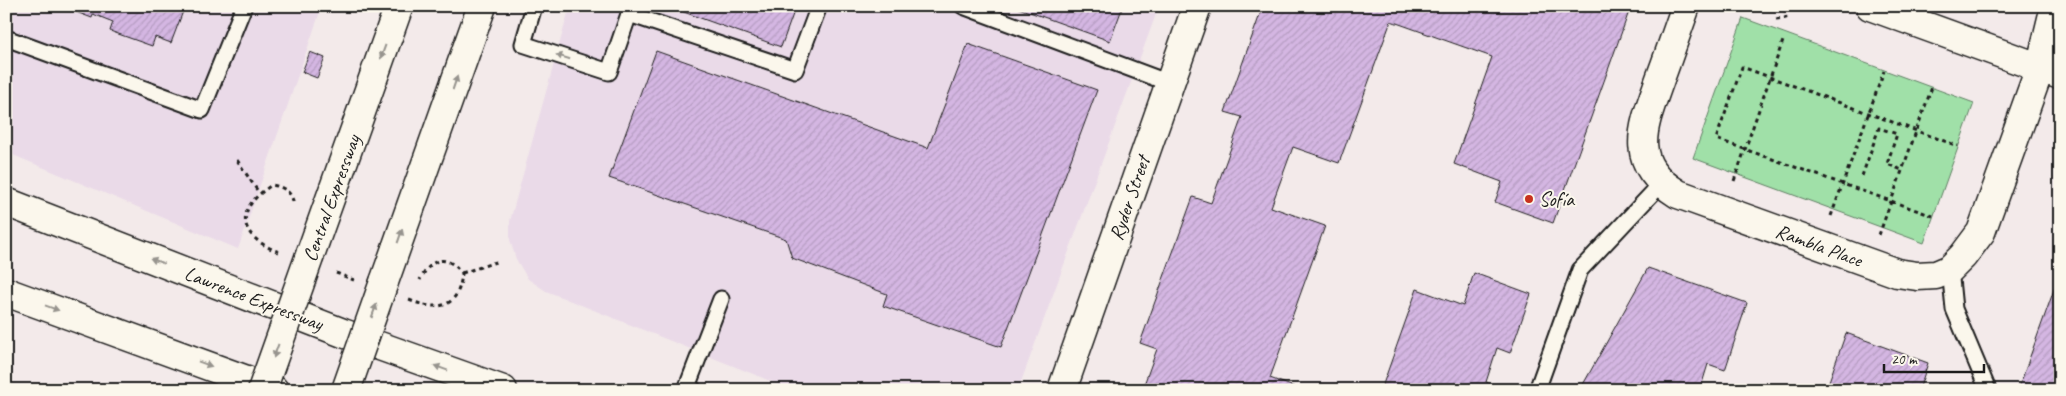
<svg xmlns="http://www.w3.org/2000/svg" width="2066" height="396" font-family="Caveat,sans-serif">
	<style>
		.built { fill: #eadae8 }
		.park { fill: #a0e0a8; stroke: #5e7e62 }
		.building { fill: url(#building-hatch); stroke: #1c1c1c }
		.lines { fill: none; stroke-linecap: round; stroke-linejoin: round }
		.lane-casing { stroke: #1c1c1c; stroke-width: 19 }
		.street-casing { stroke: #1c1c1c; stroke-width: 31 }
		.highway-casing { stroke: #1c1c1c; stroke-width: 31 }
		.path { stroke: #1c1c1c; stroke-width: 3; stroke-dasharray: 4 4; stroke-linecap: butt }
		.lane { stroke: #fbf7ec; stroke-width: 15 }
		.street { stroke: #fbf7ec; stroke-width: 28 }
		.highway { stroke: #fbf7ec; stroke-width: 28 }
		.highway-bridge-casing { stroke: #1c1c1c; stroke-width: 31; stroke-linecap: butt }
		.highway-bridge { stroke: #fbf7ec; stroke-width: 28 }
		.oneway { fill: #97948e }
		.poi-dot { fill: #c8321e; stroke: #fbf7ec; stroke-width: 2 }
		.labels { text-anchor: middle; stroke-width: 4; stroke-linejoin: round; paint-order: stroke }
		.street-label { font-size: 20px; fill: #1c1c1c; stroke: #fbf7ec }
		.poi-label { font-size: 20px; fill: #1c1c1c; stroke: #fbf7ec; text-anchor: start }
	</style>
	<defs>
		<pattern id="building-hatch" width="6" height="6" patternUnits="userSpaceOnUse" patternTransform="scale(1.25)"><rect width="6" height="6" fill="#d4b6e2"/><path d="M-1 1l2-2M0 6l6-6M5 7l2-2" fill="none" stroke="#b59cc1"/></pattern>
	</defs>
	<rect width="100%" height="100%" fill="#f3eaea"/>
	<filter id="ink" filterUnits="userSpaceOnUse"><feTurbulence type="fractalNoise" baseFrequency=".02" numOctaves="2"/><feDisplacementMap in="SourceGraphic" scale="10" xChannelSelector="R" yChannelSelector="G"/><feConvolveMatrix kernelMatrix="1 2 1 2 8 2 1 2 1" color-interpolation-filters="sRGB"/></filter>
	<g filter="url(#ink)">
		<path class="built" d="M6,6H322L238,249L6,152Z
			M570,6H1159L1018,390H793L546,291L528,279L516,259L510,240V221Z"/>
		<path class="park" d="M1743,18L1974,103L1924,243L1693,158Z"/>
		<path class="building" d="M60,6H185L171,43L155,37L152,46L110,31L113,22L93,14L92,18Z
			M667,6H796L781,47Z
			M1013,6H1123L1110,41Z
			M1263,6H1631L1553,223L1495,202L1502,182L1454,164L1492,57L1391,21L1339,163L1293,147L1271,207L1325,226L1270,378L1302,390H1142L1157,349L1140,343L1193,197L1211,203L1242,117L1225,112Z
			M968,44L1097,90L1001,347L883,306L887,294L792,258L786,239L609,178L656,51L928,148Z
			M310,52L325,58L317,78L302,72Z
			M1648,268L1747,303L1725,370L1708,364L1700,390H1580Z
			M1474,273L1531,294L1510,353L1497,348L1486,382L1504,390H1381L1417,289L1463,306Z
			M2060,273V390H2018Z
			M1846,333L1928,363L1920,387L1928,390H1826Z"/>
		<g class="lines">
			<defs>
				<path id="lane" d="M534,6L523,44L609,72L629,14L795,70L819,6
					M963,6L1169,83
					M6,38L202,110L244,6
					M1950,269L1954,309L1988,390
					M694,390L687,387L721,299
					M1537,390L1580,270L1661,184"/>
				<path id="street" d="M1686,6C1677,31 1669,55 1660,79C1643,127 1626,162 1678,194L1897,273L1917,276L1936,275L1950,269L1963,256L1981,232L2040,68L2055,6
					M1870,6L2060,75"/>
				<path id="highway" d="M6,202L343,333L503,390
					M310,255L399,6
					M384,282L482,6
					M6,292L274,390
					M1062,390L1197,6"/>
			</defs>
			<use href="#lane" class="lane-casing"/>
			<use href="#street" class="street-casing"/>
			<use href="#highway" class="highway-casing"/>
			<path class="path" d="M1974,11L1973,7H1981
				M1776,19L1786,18L1784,6
				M237,160L259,193
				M1862,176L1879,128L1897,134L1887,164L1902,170
				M1734,181L1784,38
				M1831,216L1884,71
				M1933,216L1716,139L1742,67L1958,146
				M1879,235L1932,87
				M279,252C237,236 234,209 272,185C284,187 292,192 294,205
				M336,273L354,280
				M462,273L499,261
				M409,300C439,312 459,308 462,273C446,253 431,258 420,280"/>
			<use href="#lane" class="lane"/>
			<use href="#street" class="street"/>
			<use href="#highway" class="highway"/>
			<defs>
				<path id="highway-bridge" d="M262,390L310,255
					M346,390L384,282"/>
			</defs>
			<use href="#highway-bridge" class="highway-bridge-casing"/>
			<use href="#highway-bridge" class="highway-bridge"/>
		</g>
		<defs><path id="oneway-solid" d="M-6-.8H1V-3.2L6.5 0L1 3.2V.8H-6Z" transform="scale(1.25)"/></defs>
		<g class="oneway">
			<use href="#oneway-solid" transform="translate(383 52) rotate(110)"/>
			<use href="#oneway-solid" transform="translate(563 57) rotate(-162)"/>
			<use href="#oneway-solid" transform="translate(455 83) rotate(-71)"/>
			<use href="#oneway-solid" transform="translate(400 236) rotate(-71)"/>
			<use href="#oneway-solid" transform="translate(157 261) rotate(-159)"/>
			<use href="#oneway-solid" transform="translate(52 308) rotate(20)"/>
			<use href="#oneway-solid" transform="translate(374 311) rotate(-70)"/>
			<use href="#oneway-solid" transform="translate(276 351) rotate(110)"/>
			<use href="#oneway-solid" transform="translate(205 364) rotate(20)"/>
			<use href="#oneway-solid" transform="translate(441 368) rotate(-160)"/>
		</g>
	</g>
	<circle class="poi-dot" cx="1529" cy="199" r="5"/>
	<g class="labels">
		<g class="street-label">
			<text transform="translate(331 198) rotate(-70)" y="7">Central Expressway</text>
			<text transform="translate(1129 198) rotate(-71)" y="7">Ryder Street</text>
			<text transform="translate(1819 245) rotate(20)" y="7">Rambla Place</text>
			<text transform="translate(254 298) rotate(21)" y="7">Lawrence Expressway</text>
		</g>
		<g class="poi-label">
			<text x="1539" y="206">Sofía</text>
		</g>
	</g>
	<rect width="2066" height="396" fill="none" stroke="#fbf7ec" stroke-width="25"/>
	<rect x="12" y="12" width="2041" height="371" fill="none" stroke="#1c1c1c" stroke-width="2" filter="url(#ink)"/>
	<path d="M1884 364v8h100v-8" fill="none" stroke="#1c1c1c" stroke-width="2.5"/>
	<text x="1891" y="364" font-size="15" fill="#1c1c1c" stroke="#fbf7ec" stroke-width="4" paint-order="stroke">20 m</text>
</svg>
